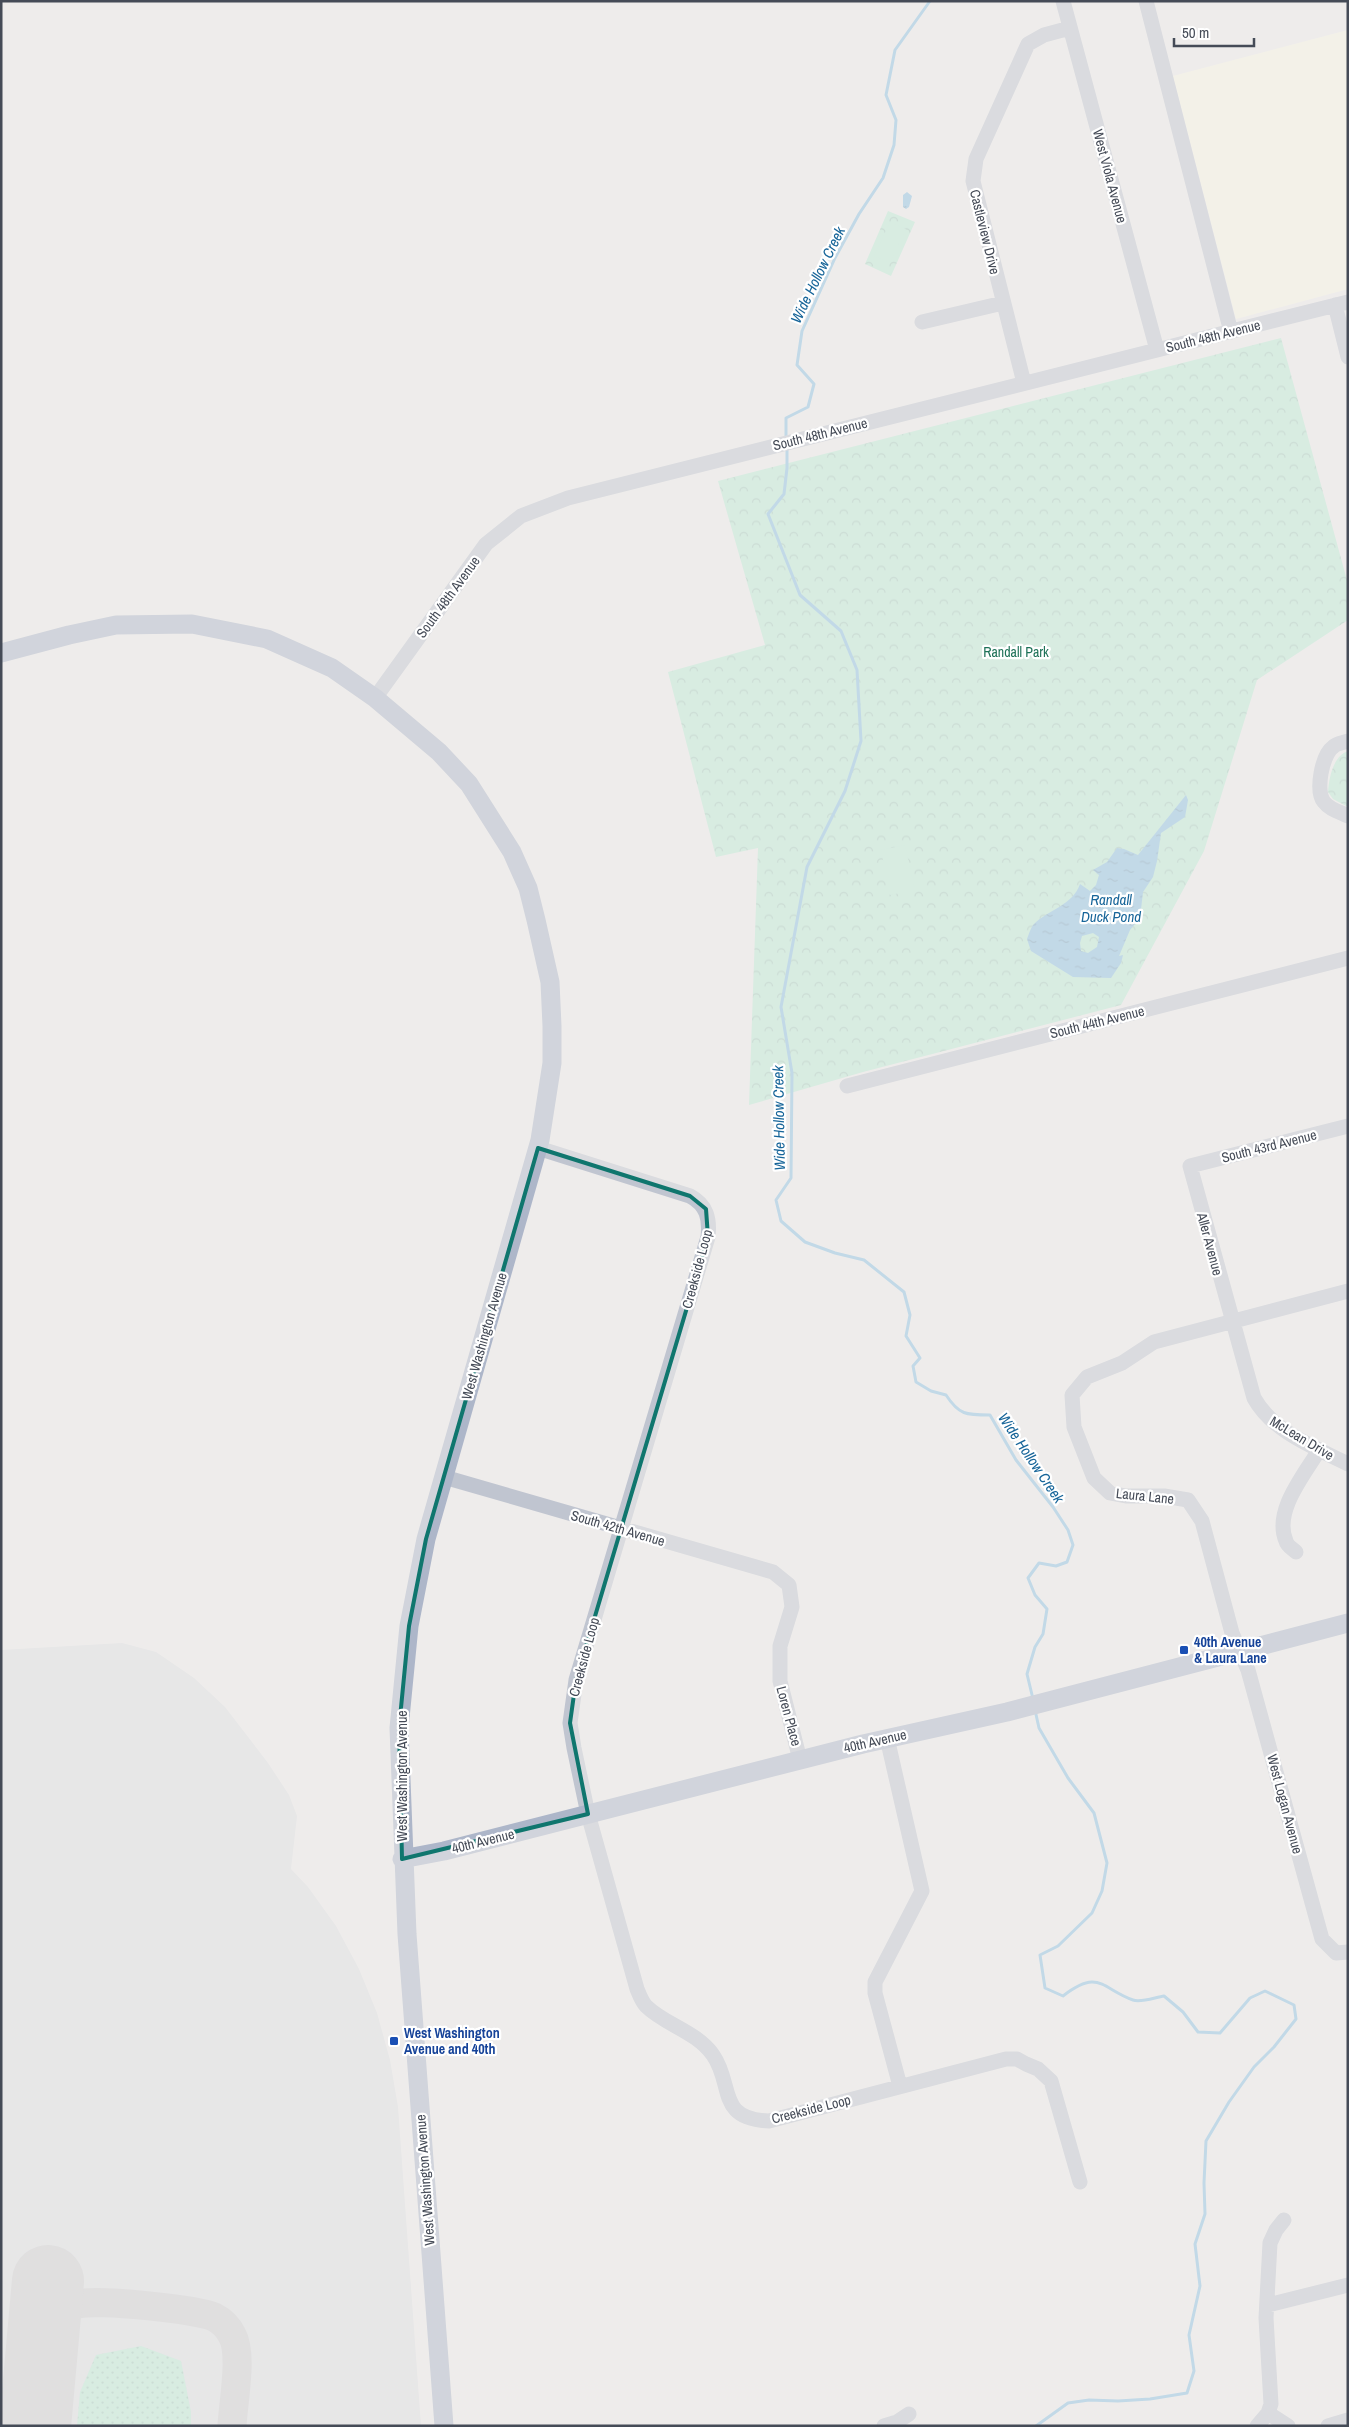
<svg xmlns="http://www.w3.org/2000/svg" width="1349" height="2427" font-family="'Archivo Narrow',sans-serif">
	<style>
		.commercial { fill: #f9f7e4 }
		.airport { fill: #dddfe3 }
		.grass { fill: url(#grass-dots) }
		.park { fill: url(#park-crowns) }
		.pitch { fill: #bcead6 }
		.water { fill: url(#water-ripples); fill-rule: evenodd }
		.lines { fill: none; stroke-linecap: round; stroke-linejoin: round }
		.stream { stroke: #8cc1e3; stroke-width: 3 }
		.taxiway { stroke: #ceced0; stroke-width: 29 }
		.runway { stroke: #ceced0; stroke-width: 72 }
		.minor { stroke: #c0c5d0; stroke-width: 15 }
		.major { stroke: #adb6c9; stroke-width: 19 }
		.marked { fill: none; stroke: #0f766e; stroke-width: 4; stroke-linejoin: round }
		.transit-dot { fill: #1a4fb4; stroke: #fff; stroke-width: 2 }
		.labels { text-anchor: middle; stroke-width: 4.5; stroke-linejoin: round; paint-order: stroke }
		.street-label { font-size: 14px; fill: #454b57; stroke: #fff }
		.park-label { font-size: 14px; fill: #1d7157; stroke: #fff }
		.transit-label { font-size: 14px; font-weight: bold; fill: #164399; stroke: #fff; text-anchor: start }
		.water-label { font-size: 15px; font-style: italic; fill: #176599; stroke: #fff }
	</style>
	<defs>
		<pattern id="grass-dots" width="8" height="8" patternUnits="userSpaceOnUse" patternTransform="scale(1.25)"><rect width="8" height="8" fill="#bcead6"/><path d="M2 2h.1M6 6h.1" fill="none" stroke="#a3caba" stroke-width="1.8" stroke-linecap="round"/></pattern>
		<pattern id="park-crowns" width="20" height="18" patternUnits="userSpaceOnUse" patternTransform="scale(1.25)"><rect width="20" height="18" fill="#bcead6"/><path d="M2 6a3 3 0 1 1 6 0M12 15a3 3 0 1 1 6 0" fill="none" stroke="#a3caba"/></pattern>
		<pattern id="water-ripples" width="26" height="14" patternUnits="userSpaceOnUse" patternTransform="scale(1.25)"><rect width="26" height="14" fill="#8cc1e3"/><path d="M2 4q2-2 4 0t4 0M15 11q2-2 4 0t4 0" fill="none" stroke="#749fbb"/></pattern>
	</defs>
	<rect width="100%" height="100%" fill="#eeeceb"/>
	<path class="commercial" d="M1348,30V289L1236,319L1173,76Z"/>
	<path class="airport" d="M122,1643L156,1652L194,1678L225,1707L268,1763L289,1795L297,1816L291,1869L308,1887L336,1926L359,1969L377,2013L390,2060L398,2107L421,2426H1V1650Z"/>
	<path class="grass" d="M141,2346L181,2361L191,2412V2426H77L80,2392L96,2355Z"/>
	<path class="park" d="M888,211L915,222L891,276L865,264Z
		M1281,338L1348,584V620L1257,680L1204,851L1121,1005L863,1072L749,1105L758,848L716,857L668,672L765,645L718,481Z
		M1348,751V807L1333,799L1328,792C1329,778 1333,756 1348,751Z"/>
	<path class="pitch" d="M890,222L906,229L890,263L874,256Z
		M905,845L915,890L890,895L881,850Z"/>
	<path class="water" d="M907,192L912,196L909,207L906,209L903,207V195Z
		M1186,795L1188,800L1185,817L1161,833L1157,861L1153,877L1143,892L1140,918L1130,930L1119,956L1123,955L1121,963L1111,978L1073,977L1031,951L1027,939C1029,934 1031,927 1034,924C1048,910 1073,905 1080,884L1090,891L1096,885L1099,875L1093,870L1107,862L1117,848L1124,849L1138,855ZM1093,933L1099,937L1097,947L1088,953L1081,951L1080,943L1082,936Z"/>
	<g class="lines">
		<path class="stream" d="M786,439V418L808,407L814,384L797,365L802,331L835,258L859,214L883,178L894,145L896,120L886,95L895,50L930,1
			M787,448V468L784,494L768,514L800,595L841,631L857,670L861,741L845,791L807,867L781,1007L792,1073L791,1178L776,1200L781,1221L805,1242L835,1253L864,1260L904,1292L910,1315L906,1336L920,1358L913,1366L916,1382L931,1391L946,1395C959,1415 966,1415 990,1415L1016,1460L1053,1507L1068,1530L1073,1545L1067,1562L1056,1566L1039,1563L1028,1578L1035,1595L1047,1609L1043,1634L1035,1647L1027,1674L1033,1699
			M1035,1710L1039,1728L1068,1778L1094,1813L1107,1863L1102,1891L1092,1913L1058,1946L1040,1955L1045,1988L1063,1996C1099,1968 1102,1989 1133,2000C1141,2003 1156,1997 1164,1996L1183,2012L1198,2032L1220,2033L1250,1998L1265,1991L1294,2005L1296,2019L1274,2047L1254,2067L1229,2102L1206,2141L1204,2183L1205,2214L1195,2244L1200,2286L1189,2335L1194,2371L1187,2393L1150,2399L1118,2401L1089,2400L1068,2403L1036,2426"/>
		<path class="taxiway" d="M43,2333C52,2320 63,2308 78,2304C95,2299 198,2309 214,2317C222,2321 228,2327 232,2335C243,2354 233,2403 232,2426"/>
		<path class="runway" d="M35,2426L48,2281"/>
		<path class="minor" d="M1063,1L1157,350
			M1146,1L1231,332
			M1335,305L1348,357
			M922,322L1003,303
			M1024,383L973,181L976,159L1028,44L1044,35L1070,28
			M375,698L486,544L521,516L568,498L1348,302
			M1348,741C1343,743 1337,743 1333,747C1322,755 1315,791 1324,802C1329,809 1340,812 1348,816
			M847,1086L1348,958
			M1348,1126L1190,1166L1254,1398C1273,1432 1314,1447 1348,1464
			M538,1148L690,1196C707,1205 710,1219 708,1237L576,1680L570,1723L574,1748L588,1814L637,1989C639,1994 642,2002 646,2006C665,2025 696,2031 713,2055C734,2085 716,2119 769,2121L1006,2059H1017L1026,2064L1038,2069L1051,2081L1080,2182
			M1348,1291L1154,1342L1122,1363L1087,1377L1072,1395L1074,1427L1094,1478L1110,1493L1126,1496H1164L1188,1500L1202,1521L1232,1633L1248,1670L1322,1939L1336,1953L1348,1952
			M444,1477L773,1572L789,1585L792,1607L780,1646V1681L800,1760
			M1296,1552C1293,1549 1287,1546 1286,1541C1273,1511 1305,1474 1319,1450
			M887,1738L922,1891L875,1982V1993L900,2086
			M1268,2305L1348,2285
			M1268,2413L1288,2426
			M884,2426L897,2422L909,2414
			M1257,2426L1268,2413L1271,2404L1266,2318L1270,2243L1276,2230L1284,2220
			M1328,2426L1348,2420"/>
		<path class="major" d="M1,653L69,635L116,625L192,624L267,639L332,668L375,698L439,752L469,784L512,852L528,888L536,920L550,982L552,1026V1063L540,1140L426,1539L409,1626L399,1728L407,1934L444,2426
			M402,1859L444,1851L863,1744L1007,1712L1348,1623"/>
	</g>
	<path d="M0 0H1349V2427H0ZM538,1148L690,1196L706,1209L708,1237L576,1680L570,1723L588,1814L402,1859L399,1728L409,1626L426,1539Z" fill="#eeeceb" fill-opacity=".55" fill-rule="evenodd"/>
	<path class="marked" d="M538,1148L690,1196L706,1209L708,1237L576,1680L570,1723L588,1814L402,1859L399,1728L409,1626L426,1539Z"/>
	<g class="transit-dot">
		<rect x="1179" y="1645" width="10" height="10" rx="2.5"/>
		<rect x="389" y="2036" width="10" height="10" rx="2.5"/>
	</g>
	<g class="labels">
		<g class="street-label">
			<text transform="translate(1110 176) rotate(75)" y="5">West Viola Avenue</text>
			<text transform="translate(985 232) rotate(76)" y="5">Castleview Drive</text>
			<text transform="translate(1213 336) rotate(-14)" y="5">South 48th Avenue</text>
			<text transform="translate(820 434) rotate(-14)" y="5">South 48th Avenue</text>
			<text transform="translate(448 597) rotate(-54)" y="5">South 48th Avenue</text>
			<text transform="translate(1097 1022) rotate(-14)" y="5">South 44th Avenue</text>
			<text transform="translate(1269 1146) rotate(-14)" y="5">South 43rd Avenue</text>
			<text transform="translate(1210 1244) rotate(75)" y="5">Aller Avenue</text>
			<text transform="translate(697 1269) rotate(-75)" y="5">Creekside Loop</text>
			<text transform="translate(484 1336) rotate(-74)" y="5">West Washington Avenue</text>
			<text transform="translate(1302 1438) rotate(31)" y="5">McLean Drive</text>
			<text transform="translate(1145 1496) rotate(6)" y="5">Laura Lane</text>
			<text transform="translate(618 1528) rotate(16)" y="5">South 42th Avenue</text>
			<text transform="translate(584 1657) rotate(-75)" y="5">Creekside Loop</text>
			<text transform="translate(789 1716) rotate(75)" y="5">Loren Place</text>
			<text transform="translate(875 1741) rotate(-13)" y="5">40th Avenue</text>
			<text transform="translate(402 1776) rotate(-90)" y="5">West Washington Avenue</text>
			<text transform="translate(1285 1804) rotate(75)" y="5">West Logan Avenue</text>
			<text transform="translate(483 1841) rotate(-14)" y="5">40th Avenue</text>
			<text transform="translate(811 2109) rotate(-14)" y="5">Creekside Loop</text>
			<text transform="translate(425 2180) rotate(-94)" y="5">West Washington Avenue</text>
		</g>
		<g class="park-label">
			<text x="1016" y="657">Randall Park</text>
		</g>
		<g class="transit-label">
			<text x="1194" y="1647">40th Avenue<tspan x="1194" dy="16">&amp; Laura Lane</tspan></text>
			<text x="404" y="2038">West Washington<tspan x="404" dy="16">Avenue and 40th</tspan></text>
		</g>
		<g class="water-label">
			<text transform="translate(818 275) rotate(-64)" y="5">Wide Hollow Creek</text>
			<text x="1111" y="905">Randall<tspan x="1111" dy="17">Duck Pond</tspan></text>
			<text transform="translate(779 1118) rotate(-91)" y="5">Wide Hollow Creek</text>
			<text transform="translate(1031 1458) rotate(56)" y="5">Wide Hollow Creek</text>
		</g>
	</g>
	<rect width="1349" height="2427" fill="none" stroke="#454b57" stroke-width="5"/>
	<path d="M1174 38v8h80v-8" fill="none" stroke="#454b57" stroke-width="2.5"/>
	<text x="1182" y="38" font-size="15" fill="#454b57" stroke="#ffffff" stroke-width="4" paint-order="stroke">50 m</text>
</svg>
